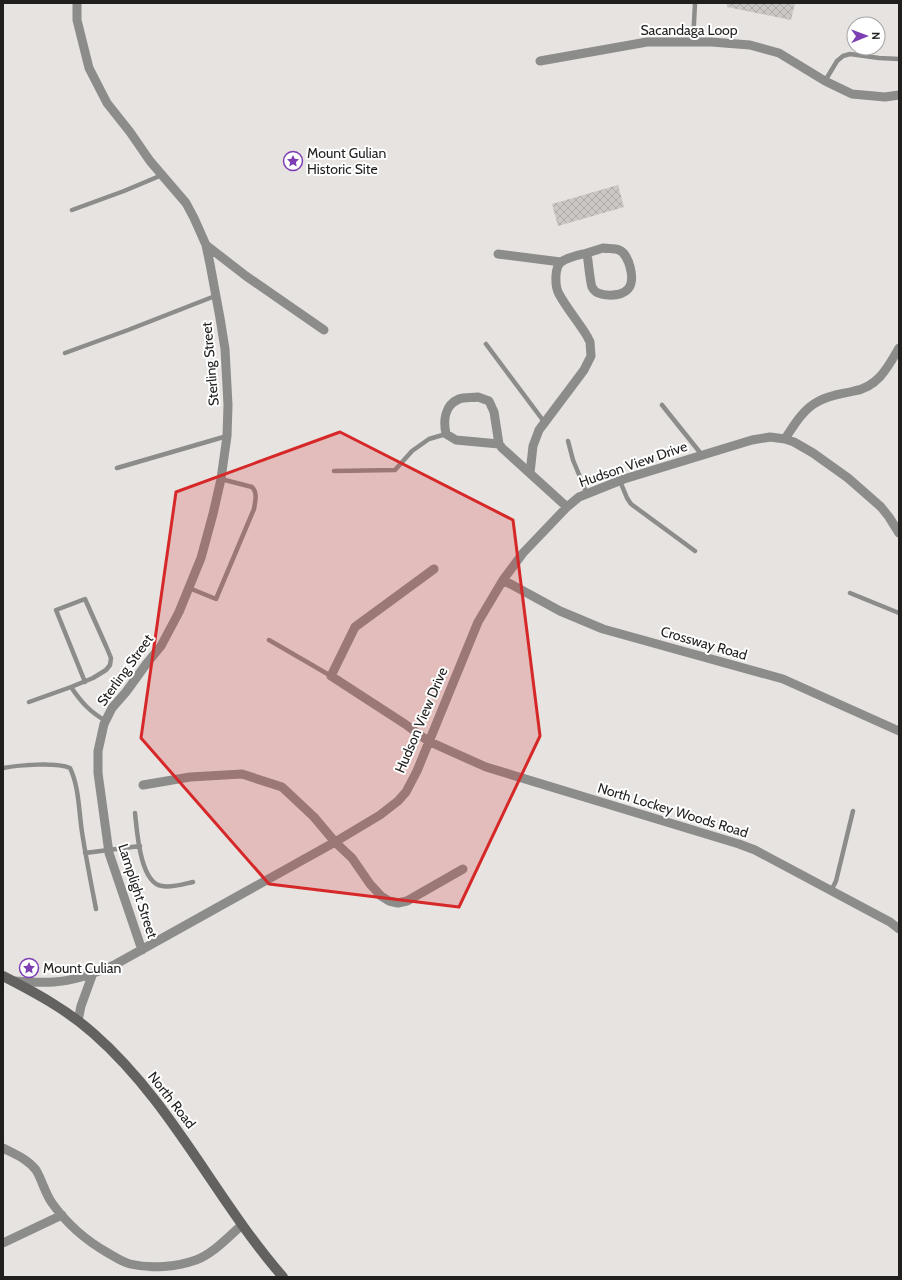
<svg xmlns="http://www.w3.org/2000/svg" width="902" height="1280" font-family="Cabin,sans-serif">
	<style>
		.building { fill: url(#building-cross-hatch) }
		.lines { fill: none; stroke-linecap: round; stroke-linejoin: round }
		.service { stroke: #8c8c8a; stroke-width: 4.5 }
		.minor { stroke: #8c8c8a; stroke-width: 9 }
		.secondary { stroke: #636260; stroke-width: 10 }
		.marked { fill: #d62828; fill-opacity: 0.2; stroke: #d62828; stroke-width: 3; stroke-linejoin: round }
		.labels { text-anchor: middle; stroke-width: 4; stroke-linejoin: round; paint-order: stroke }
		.street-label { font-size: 14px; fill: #201f1e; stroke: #fff }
		.poi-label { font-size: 14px; fill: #201f1e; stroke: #fff; text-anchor: start }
	</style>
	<defs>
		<pattern id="building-cross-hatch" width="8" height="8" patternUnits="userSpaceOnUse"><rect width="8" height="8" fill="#cbc7c5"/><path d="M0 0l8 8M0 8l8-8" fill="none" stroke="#aeaaa9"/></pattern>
	</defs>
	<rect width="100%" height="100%" fill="#e6e3e0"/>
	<path class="building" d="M727,3H795L791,20L727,7Z
		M618,185L624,207L558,226L552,204Z"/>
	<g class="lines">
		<path class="service" d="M693,42L695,3
			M825,81L837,61L843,56L850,54L879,58L899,59
			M72,210L124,191L162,175
			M486,344L545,423
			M65,353L128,330L215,296
			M662,405L702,455
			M568,441L573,460L587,494
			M117,468L227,436
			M334,471L395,470L412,451L429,439L446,434
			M620,481L627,498L631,504L695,551
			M189,588L216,599L254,509C255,502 258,493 252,487L221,479
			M850,593L899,613
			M269,640L331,676
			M71,687C81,702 90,712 106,721
			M29,702L71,687L93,678L106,670L110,665L111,658L106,646L85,599L56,610L85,682
			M3,768C19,765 56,762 70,768C79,786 79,813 82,832C86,858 91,883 96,909
			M135,813C137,831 140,883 162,886C171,888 184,884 193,882
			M85,853L140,846
			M831,891L836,881L853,811"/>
		<path class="minor" d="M77,3V20L89,68L107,103L130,132L150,161L186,203L194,218L206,245L210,264L220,318L225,349L228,405L227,436L221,479L213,514L201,558L179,612L161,646L147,663L126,692L112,708L104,724L98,751V773L109,853L142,950
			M540,61L647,42H711L750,45L779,53L825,81L852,94L885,97L899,95
			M206,245L246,276L324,330
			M603,248C608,249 614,248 619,250C629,254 636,280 628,289C621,297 597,298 592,287C590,282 588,259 587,253Z
			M498,254L561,262
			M478,397L489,401L494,412L499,444L456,440L446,434C443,420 445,405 459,399C465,397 472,398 478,397Z
			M785,439C794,425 803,409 819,401C830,395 842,394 854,391C878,387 888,367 899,348
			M499,444L502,448L567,507
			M530,473L533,446L539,430L584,370L591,356L590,342L587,336C579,323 566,307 559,294C555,287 554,268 561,262C568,257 579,255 587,253
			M434,569L355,627L331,676L405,724L428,741L486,767L739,844L755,850L890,922L899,929
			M503,580L560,611L603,629L783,679L899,731
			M143,785L190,777L242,774L282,787L314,817L335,842L352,858L370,884L381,896L389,901L398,903L407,901L463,869
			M14,981C27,982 40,983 54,982C75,981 96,973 116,964L335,842L380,815L398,801L406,792L417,771L478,622L503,580L523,553L567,507L579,497L624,479L752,440L770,437L785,439L794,442L813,453L848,478L881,507L889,517L899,533
			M78,1021L81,1006L93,973
			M3,1148C14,1154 28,1159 36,1170C42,1180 45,1193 52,1203C67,1224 85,1240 108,1253C115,1257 122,1262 130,1264C151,1269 176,1267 196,1260C214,1253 228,1237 242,1225
			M3,1243L62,1215"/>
		<path class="secondary" d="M3,976C34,992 66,1009 93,1033C172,1102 215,1199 283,1277"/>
	</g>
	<path class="marked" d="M340,432L513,520L540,736L459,907L269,884L141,738L176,492Z"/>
	<defs>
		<symbol id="sight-ring" viewBox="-11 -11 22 22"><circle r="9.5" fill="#fff" stroke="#7d3eb4" stroke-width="1.5"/><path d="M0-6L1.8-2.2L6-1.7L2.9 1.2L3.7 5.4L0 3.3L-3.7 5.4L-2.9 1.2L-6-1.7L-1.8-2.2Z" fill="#7d3eb4"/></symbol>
	</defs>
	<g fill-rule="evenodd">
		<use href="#sight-ring" x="282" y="150" width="22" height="22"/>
		<use href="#sight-ring" x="18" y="957" width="22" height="22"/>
	</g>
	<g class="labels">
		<g class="street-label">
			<text x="689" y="35">Sacandaga Loop</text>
			<text transform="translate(210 364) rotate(-95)" y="5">Sterling Street</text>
			<text transform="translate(633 464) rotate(-19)" y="5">Hudson View Drive</text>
			<text transform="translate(704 643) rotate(16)" y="5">Crossway Road</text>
			<text transform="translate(125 670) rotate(-54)" y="5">Sterling Street</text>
			<text transform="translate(421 720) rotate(-67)" y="5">Hudson View Drive</text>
			<text transform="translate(673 810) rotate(17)" y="5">North Lockey Woods Road</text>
			<text transform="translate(138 891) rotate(72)" y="5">Lamplight Street</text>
			<text transform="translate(172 1100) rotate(52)" y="5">North Road</text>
		</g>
		<g class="poi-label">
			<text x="307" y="158">Mount Gulian<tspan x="307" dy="16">Historic Site</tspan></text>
			<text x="43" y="973">Mount Culian</text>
		</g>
	</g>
	<rect width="902" height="1280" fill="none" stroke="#201f1e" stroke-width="8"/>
	<g transform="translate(866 36) rotate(89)"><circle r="19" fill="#ffffff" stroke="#a6a5a5"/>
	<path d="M0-3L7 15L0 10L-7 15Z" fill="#7d3eb4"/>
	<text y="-6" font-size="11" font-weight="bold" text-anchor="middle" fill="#201f1e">N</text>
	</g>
</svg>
